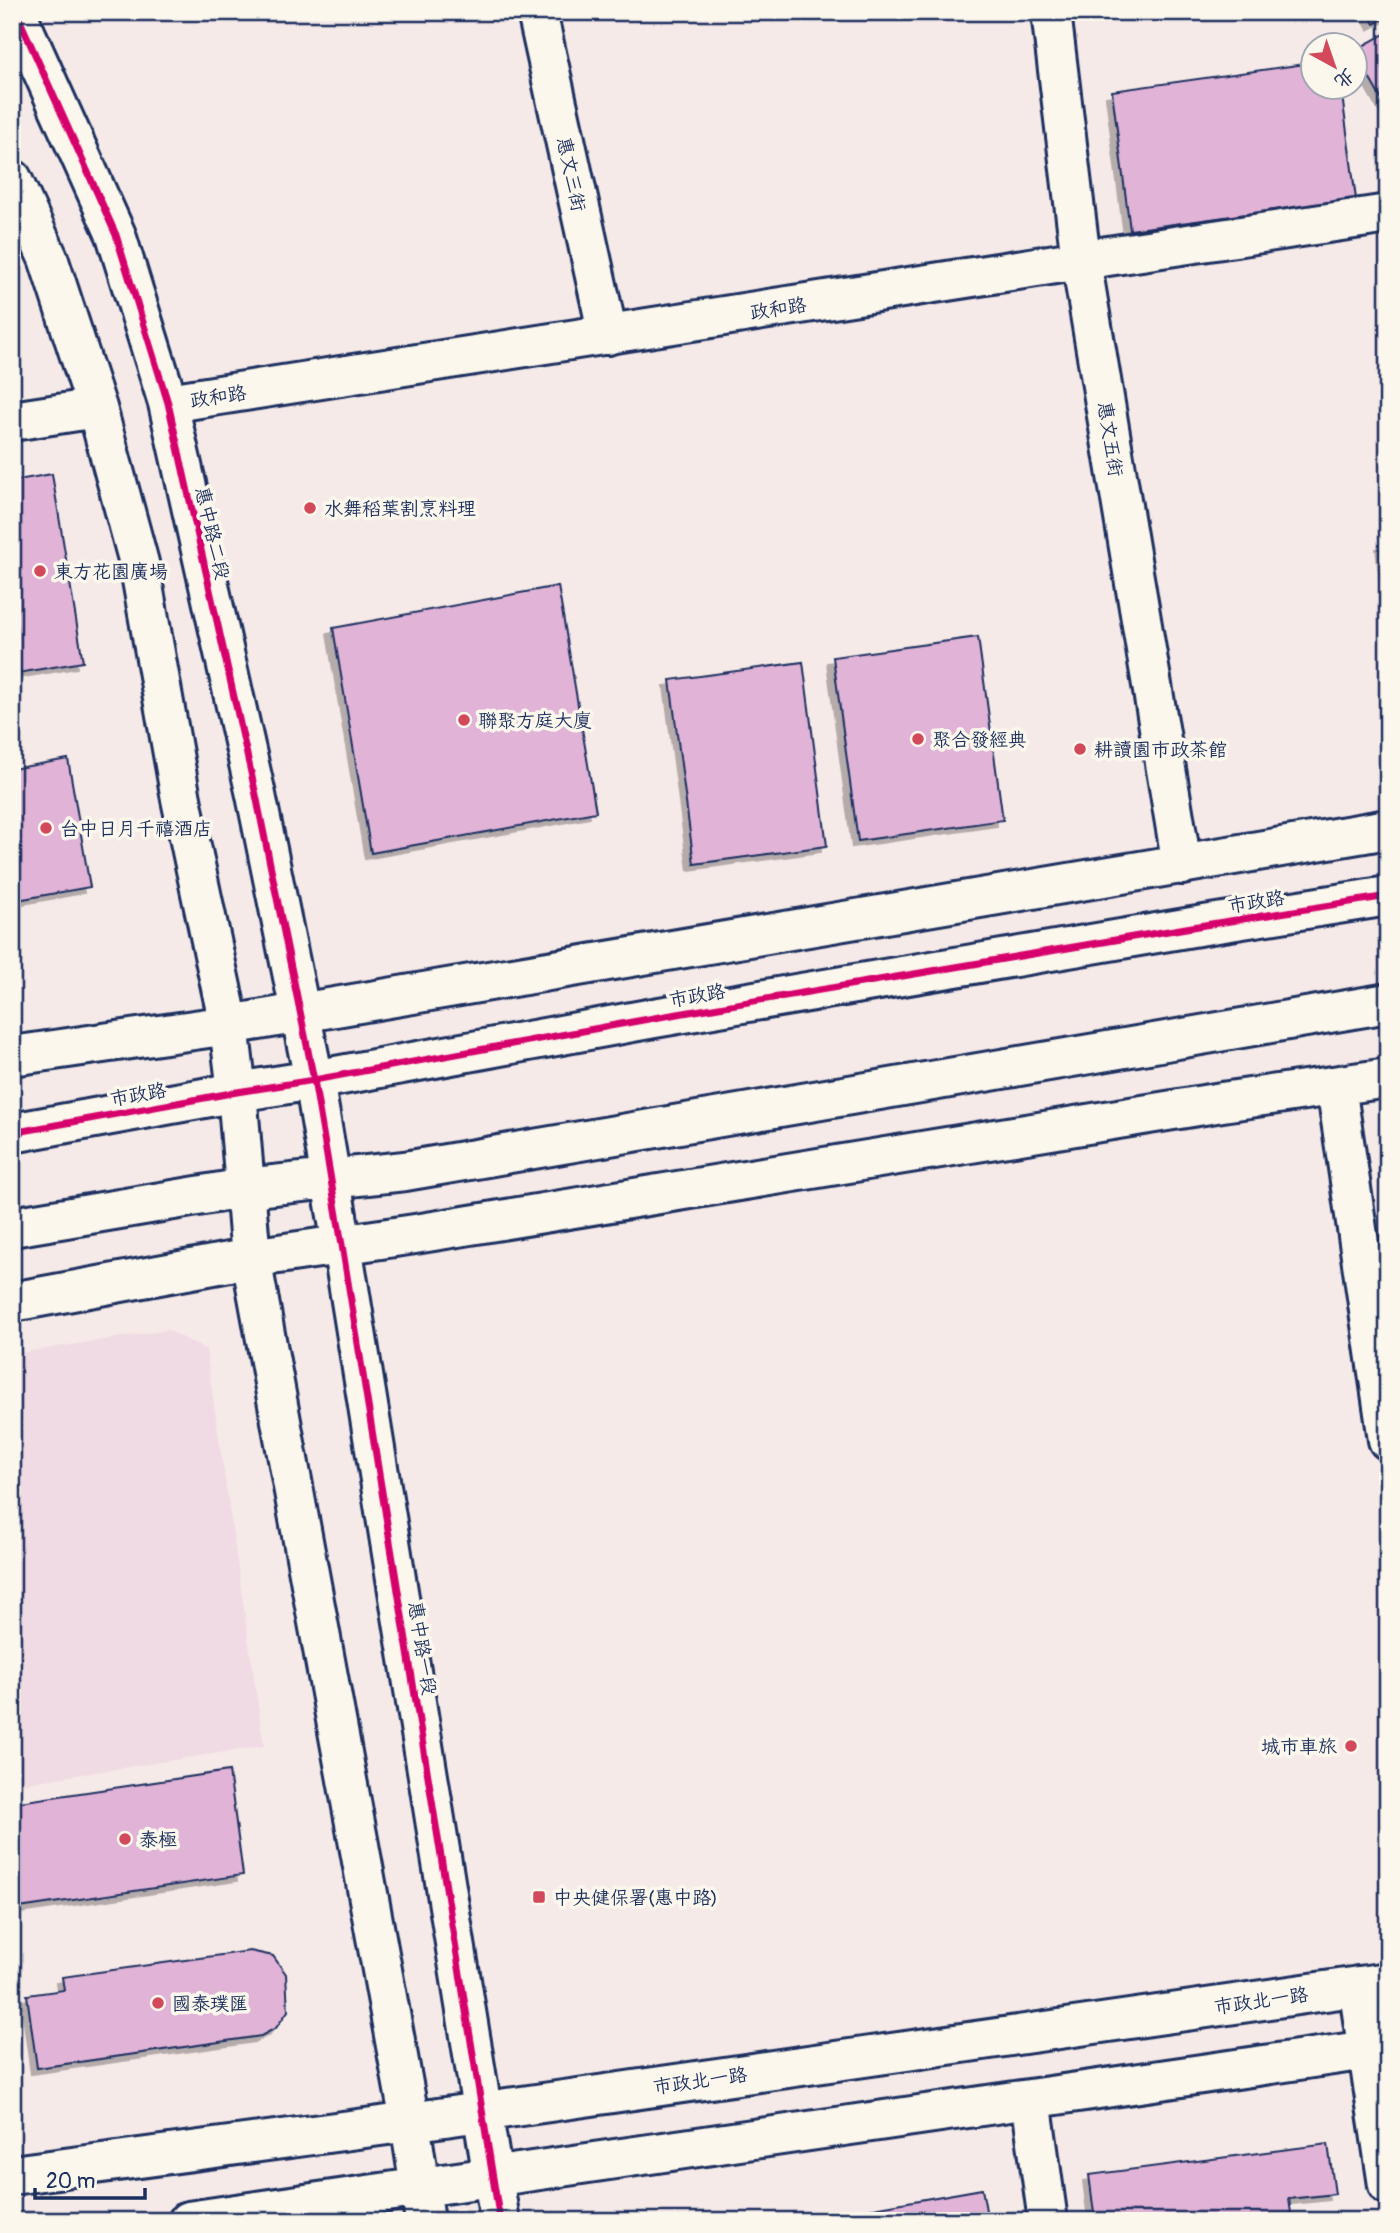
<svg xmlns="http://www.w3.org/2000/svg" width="1400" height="2233" font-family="Pangolin,'LXGW WenKai TC',sans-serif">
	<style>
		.built { fill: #f0dae3 }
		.building { fill: #e1b4d7; stroke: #1b2f5e; stroke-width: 2; filter: url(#shadow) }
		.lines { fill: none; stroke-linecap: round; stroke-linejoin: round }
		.minor-casing { stroke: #1b2f5e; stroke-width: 44 }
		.minor { stroke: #fbf7ec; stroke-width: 38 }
		.cycleway-casing { stroke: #fbf7ec; stroke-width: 11 }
		.cycleway { stroke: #d6006c; stroke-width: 7 }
		.poi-dot { fill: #d1495b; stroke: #fbf7ec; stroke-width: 2.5 }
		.labels { text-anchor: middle; stroke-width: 7; stroke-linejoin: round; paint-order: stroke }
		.street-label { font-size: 19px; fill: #1b2f5e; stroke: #fbf7ec }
		.poi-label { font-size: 19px; fill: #1b2f5e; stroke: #fbf7ec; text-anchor: start }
	</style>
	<defs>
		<filter id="shadow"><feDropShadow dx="-6" dy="6" stdDeviation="0" flood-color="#0004"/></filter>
	</defs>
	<rect width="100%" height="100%" fill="#f6eae8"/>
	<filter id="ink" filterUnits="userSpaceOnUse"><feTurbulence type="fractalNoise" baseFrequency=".0143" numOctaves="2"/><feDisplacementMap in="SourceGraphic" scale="14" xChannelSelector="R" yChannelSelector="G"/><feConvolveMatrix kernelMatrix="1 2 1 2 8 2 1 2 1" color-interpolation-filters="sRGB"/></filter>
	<g filter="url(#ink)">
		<path class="built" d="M168,1330L206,1350L264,1746L12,1785V1354Z"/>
		<path class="building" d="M1368,12H1388V17L1374,24Z
			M1388,32V111L1354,51Z
			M1312,63V88H1341L1356,199L1130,230L1112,91Z
			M52,474L83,662L12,674V481Z
			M1382,543H1388V593Z
			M558,586L596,812L371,853L333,628Z
			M978,637L1003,820L858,841L833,657Z
			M803,662L827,846L694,864L670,680Z
			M68,759L90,887L12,901V769Z
			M229,1771L243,1875L12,1909V1803Z
			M250,1951L273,1956L286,1974L288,2011L276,2028L261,2036L37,2068L27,1995L64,1990L62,1977Z
			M1328,2144L1335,2194L1289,2199L1292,2220L1314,2218V2221H1095L1089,2175Z
			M982,2189L988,2221H847L845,2213Z"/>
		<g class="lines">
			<defs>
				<path id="minor" d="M16,12L116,235L168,403L256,795L314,1080L342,1245L500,2221
					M537,12L608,335
					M1051,12L1081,260L1182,865
					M12,179L48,258L97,408L139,563L181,799L229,1025L237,1092L251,1258L410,2122L425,2221
					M168,403L1081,260L1388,214
					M12,421L97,408
					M12,1056L229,1025L1388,829
					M1336,1086L1388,1440
					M12,1133L237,1092L314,1080L654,1018L1192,927L1388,896
					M12,1227L245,1188L405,1171L1388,1003
					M12,1302L251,1258L415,1234L1222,1102L1388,1078
					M1358,1986L1388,2185
					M1031,2099L1048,2221
					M12,2175L410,2122L1388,1982
					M188,2221L1388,2047"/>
			</defs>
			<use href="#minor" class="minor-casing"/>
			<use href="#minor" class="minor"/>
			<defs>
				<path id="cycleway" d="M16,12L116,235L168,403L256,795L314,1080L342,1245L500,2221
					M12,1133L237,1092L314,1080L654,1018L1192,927L1388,896"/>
			</defs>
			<use href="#cycleway" class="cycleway-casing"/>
			<use href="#cycleway" class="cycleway"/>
		</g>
	</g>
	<g class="poi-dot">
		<circle cx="310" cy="508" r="7"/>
		<circle cx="40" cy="571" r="7"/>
		<circle cx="464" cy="720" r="7"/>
		<circle cx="918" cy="739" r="7"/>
		<circle cx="1080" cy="749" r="7"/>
		<circle cx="46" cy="828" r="7"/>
		<circle cx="1351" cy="1746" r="7"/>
		<circle cx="125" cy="1839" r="7"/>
		<rect x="532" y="1890" width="14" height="14" rx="3.5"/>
		<circle cx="158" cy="2003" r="7"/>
	</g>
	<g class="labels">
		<g class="street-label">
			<text transform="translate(572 174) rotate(78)" y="7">惠文三街</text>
			<text transform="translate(778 308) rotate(-9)" y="7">政和路</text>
			<text transform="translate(218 396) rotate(-9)" y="7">政和路</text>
			<text transform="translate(1111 439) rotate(81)" y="7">惠文五街</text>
			<text transform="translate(213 533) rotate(77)" y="7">惠中路二段</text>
			<text transform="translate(1256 901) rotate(-9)" y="7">市政路</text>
			<text transform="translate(697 995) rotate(-10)" y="7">市政路</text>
			<text transform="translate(138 1094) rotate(-10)" y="7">市政路</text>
			<text transform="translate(423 1648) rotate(81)" y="7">惠中路一段</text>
			<text transform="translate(1261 2000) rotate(-8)" y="7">市政北一路</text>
			<text transform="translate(700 2080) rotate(-8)" y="7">市政北一路</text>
		</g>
		<g class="poi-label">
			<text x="324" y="515">水舞稻葉割烹料理</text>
			<text x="54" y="578">東方花園廣場</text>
			<text x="478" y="727">聯聚方庭大廈</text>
			<text x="932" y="746">聚合發經典</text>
			<text x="1094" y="756">耕讀園市政茶館</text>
			<text x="60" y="835">台中日月千禧酒店</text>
			<text x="1337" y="1753" text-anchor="end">城市車旅</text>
			<text x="139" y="1846">泰極</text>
			<text x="553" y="1904">中央健保署(惠中路)</text>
			<text x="172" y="2010">國泰璞匯</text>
		</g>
	</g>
	<rect width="1400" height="2233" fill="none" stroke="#fbf7ec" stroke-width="42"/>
	<rect x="21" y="21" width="1358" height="2191" fill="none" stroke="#1b2f5e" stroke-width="2.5" filter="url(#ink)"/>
	<g transform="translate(1334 66) rotate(140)"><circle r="33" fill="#fbf7ec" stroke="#a1a7b3" stroke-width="2"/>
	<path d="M0-5L12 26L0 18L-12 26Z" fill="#d1495b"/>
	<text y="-10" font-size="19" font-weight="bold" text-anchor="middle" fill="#1b2f5e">北</text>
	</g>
	<path d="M35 2188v10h110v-10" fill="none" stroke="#1b2f5e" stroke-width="3.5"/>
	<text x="46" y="2188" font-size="21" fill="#1b2f5e" stroke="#fbf7ec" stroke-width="5" paint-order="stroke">20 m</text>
</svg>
